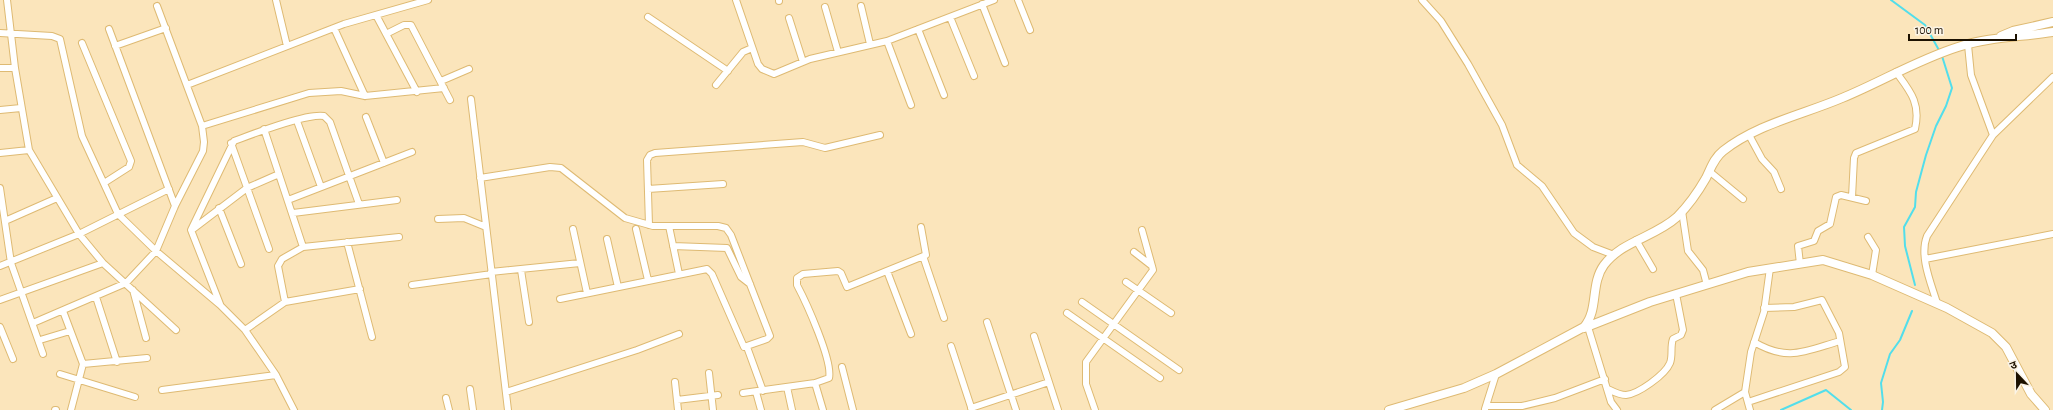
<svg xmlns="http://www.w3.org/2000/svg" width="2053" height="410" font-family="'Alegreya Sans','Noto Sans Devanagari',sans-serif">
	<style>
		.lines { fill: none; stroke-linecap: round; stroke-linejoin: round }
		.stream { stroke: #52deeb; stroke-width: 2 }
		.street-casing { stroke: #deba73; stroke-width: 8 }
		.secondary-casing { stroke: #deba73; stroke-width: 10 }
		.street { stroke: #fff; stroke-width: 6 }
		.secondary { stroke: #fff; stroke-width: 8 }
	</style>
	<rect width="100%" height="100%" fill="#fbe5bb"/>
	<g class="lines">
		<path class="stream" d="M1891,0L1925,25L1940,52
			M1915,285L1905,246L1904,227L1915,207L1916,192L1926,155L1936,126L1946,106L1952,88L1942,56
			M1781,410L1826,390L1851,410
			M1882,410L1883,402L1881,383L1890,354L1900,340L1912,311"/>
		<defs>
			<path id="street" d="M7,0L15,68L29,150L79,234L103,263L176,330
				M276,0L287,46
				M736,0L758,64L762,69L774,74L810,59L887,41L994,0
				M779,0V1
				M1018,0L1030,30
				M1422,0L1441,21L1468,64L1502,125L1517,165L1542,186L1574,233L1593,247L1614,255
				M982,4L1005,63
				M861,6L870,44
				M825,7L838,52
				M376,15L417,92
				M648,17L728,71
				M950,17L974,76
				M789,18L803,62
				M334,28L365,96
				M109,29L175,206
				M918,29L944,95
				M0,33L52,36L60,39L82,136L118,214L156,251L220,305L245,330L276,375L294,410
				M386,34L404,25H411L450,100
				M887,41L911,105
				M82,43L131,161L129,167L104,183
				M1968,45L1971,75L1993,135
				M115,46L166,28
				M0,68H15
				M441,81L469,69
				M187,85L344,24L428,0
				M716,85L743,52L752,48
				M471,99L508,410
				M0,110L21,108
				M366,117L384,163
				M297,121L321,187
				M202,126L309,93L341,91L365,96L444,88
				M264,129L303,247
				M1749,135L1762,159L1774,172L1781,189
				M231,143L269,249
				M0,153L29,150
				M1709,171L1743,199
				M480,178L550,167L561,168L625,218L653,226H718L726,228L731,235L770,336L767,339L744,347L712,274L707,269L560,299
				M0,188L11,263L43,354
				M648,189L723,184
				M1852,197L1854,158L1856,153L1915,129C1921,103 1910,91 1896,72
				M288,200L412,152
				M219,208L241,264
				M1682,211L1688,251L1703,270L1707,285
				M293,213L397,200
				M438,219L464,218L486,227
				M5,221L57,198
				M649,225L647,160L650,155L655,153L803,142L825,148L880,135
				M669,226L679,274
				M193,229L247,188L279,174
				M573,229L587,293
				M636,229L648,280
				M1142,230L1152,266
				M1868,237L1876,250L1872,275
				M607,239L618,287
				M1636,240L1653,269
				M347,242L372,337
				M673,246L727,248L741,277L750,284
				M923,256L944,318
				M1925,259L2053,234
				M1800,264L1798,246L1814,241L1818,231L1830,224L1836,197L1841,195L1866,201
				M0,266L79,234L169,189
				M521,270L529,322
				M887,271L911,334
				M491,272L580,263
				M1126,282L1171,313
				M412,285L492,274
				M133,290L146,338
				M96,297L117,362
				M0,300L103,263
				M285,302L278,266L282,259L303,247L399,237
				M1082,302L1179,370
				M1937,303C1931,283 1919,256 1927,236L1993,135L2053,77
				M220,304L191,230L234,141C253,134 306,113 324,116L330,122L359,204
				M63,311L83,364L71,410
				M1067,313L1160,378
				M987,322L1016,410
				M33,323L126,283L156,251L175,206L203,151L204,142L202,126L157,6
				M0,327L13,359
				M1588,327L1611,402L1617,410
				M245,330L285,302L360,289
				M1034,336L1058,410
				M40,340L70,331
				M1754,342C1788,362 1805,351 1840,341
				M951,346L972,410
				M747,347L763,391
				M83,364L147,358
				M842,367L853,410
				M709,373L713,410
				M60,374L135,397
				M675,382L678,410
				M815,383L823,410
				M787,387L792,410
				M470,389L473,410
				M1608,389C1614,392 1619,395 1626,395C1638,394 1665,375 1670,363C1673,355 1670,347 1673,339L1681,335L1683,330L1676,294
				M162,390L276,375
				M506,392L637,350L679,334
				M756,392L761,410
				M743,393L815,383L829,378C833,361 806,302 797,285V278L803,274L838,271L841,273L847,287L926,255L921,227
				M446,398L449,410
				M677,400L718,395
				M1748,402L1839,372L1845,367L1839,333L1822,300L1794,307L1764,308
				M1486,406H1522L1555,398L1605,379
				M971,408L1049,382
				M1485,409L1496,374
				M55,410H56
				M1095,410L1086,384V362L1153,270L1152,266L1134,252
				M1715,410L1745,392
				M1750,410L1745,392L1751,352L1764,312L1770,268"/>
			<path id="secondary" d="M2001,36L2013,31L2053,22
				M1584,328L1650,302L1748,272L1823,260L1872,275L1947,308L1992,333L2006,347L2031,394L2045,410
				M1389,410L1464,388L1496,374L1584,327C1599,310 1590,284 1604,265C1622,241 1655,237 1677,217C1688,206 1698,192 1706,178C1711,168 1714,158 1723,151C1757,124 1802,115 1842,98C1881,82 1917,60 1958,47C1988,37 2021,37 2053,32"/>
		</defs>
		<use href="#street" class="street-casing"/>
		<use href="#secondary" class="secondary-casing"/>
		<use href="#street" class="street"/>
		<use href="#secondary" class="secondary"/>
	</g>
	<g transform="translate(2017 374) rotate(338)" stroke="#fbf4e6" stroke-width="3" paint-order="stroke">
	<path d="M0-3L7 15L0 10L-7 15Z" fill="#1c1100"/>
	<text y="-6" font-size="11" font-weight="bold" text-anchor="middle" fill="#1c1100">उ</text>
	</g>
	<path d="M1909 34v6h107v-6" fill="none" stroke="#1c1100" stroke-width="2"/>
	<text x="1915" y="34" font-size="12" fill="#1c1100" stroke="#fbf4e6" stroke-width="3" paint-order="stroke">100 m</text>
</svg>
